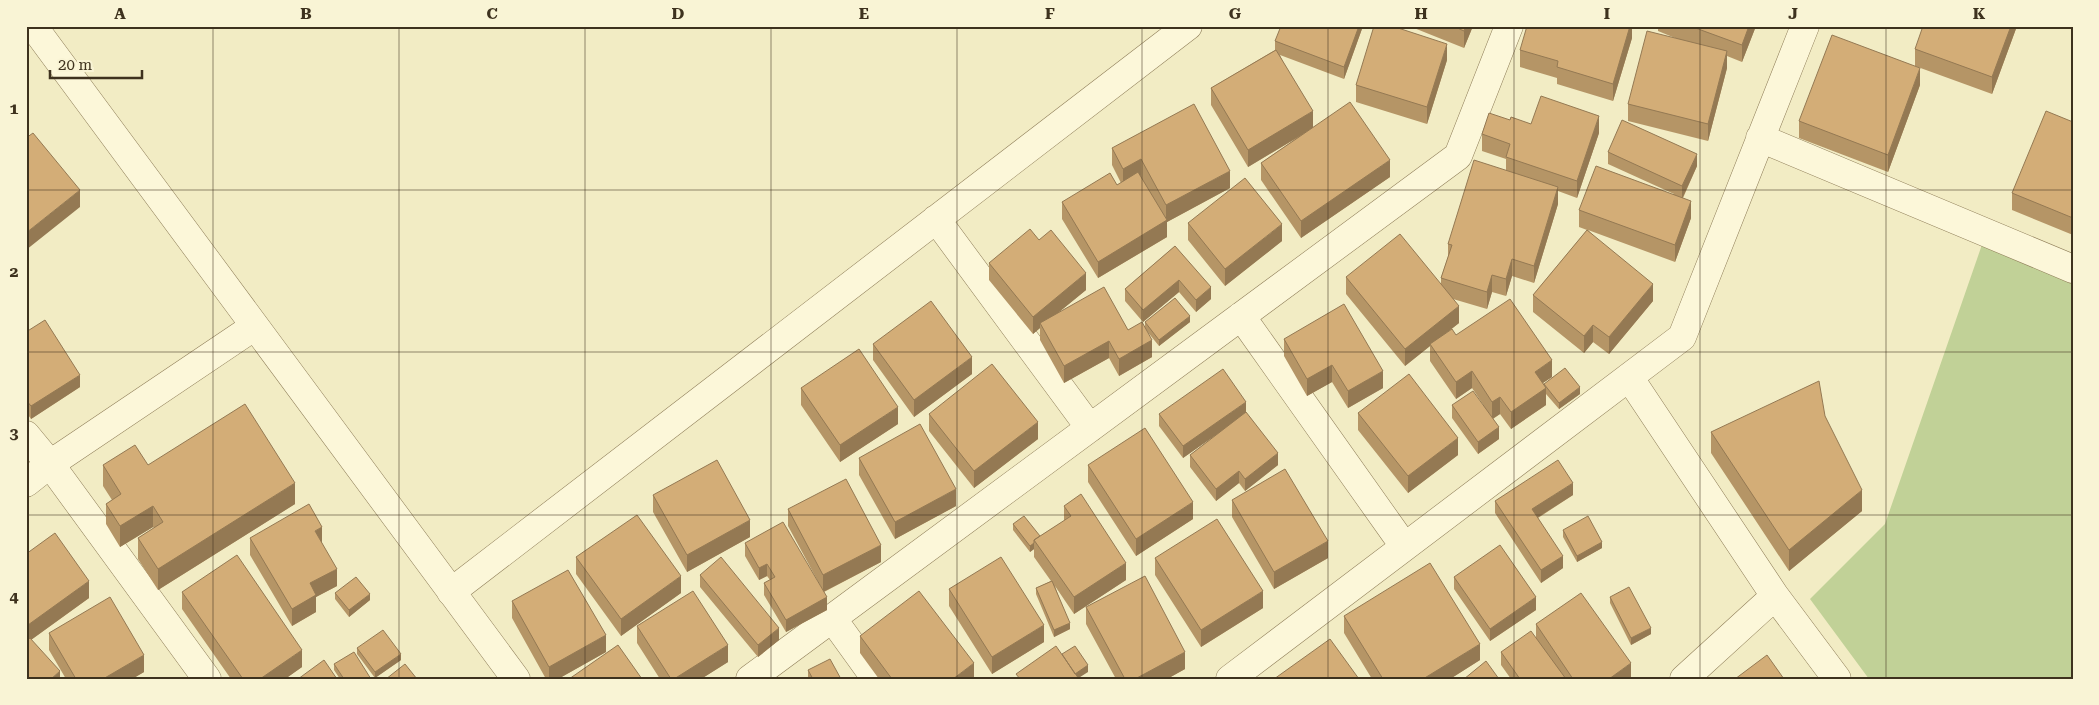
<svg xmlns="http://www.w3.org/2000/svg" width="2099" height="705" font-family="'Roboto Serif',serif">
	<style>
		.green { fill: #c1d197 }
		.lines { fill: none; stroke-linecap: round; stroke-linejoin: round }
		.minor-casing { stroke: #8f7e59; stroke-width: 29 }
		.minor { stroke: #fcf7d9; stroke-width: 28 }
		.wall { fill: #b59566 }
		.shaded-wall { fill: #947953 }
		.building { fill: #d3ad77; stroke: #947953 }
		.grid { fill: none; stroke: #3e321e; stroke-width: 1; stroke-opacity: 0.55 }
		.neatline { fill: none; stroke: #3e321e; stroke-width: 2 }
		.grid-label { font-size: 16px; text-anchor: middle; font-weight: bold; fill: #3e321e }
	</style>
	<rect width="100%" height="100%" fill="#f2ecc4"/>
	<path class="green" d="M1985,236L2073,277V679H1869L1810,599L1885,524Z"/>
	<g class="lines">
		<defs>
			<path id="minor" d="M33,26L516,679
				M1760,138L2073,269
				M936,219L1090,428
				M1241,316L1404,546
				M1629,377L1775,596L1837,679
				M26,435L50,464L207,679
				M26,483L50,464L255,326
				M451,592L1188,26
				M832,618L876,679
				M750,679L1458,156L1509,26
				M1230,679L1682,337L1805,26
				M1684,679L1775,596"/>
		</defs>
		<use href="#minor" class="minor-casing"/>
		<use href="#minor" class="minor"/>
	</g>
	<path class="wall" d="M1363,26L1344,79L1280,55L1313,127L1390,177L1301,238L1261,180V163L1297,138L1248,167L1211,105V88L1275,50V41Z
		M1409,26H1473L1464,48Z
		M1632,26V38L1613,101L1557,84V78L1520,67V50Z
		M1658,26H1756L1742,62L1727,56V68L1708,141L1628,121V104L1680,40L1658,31Z
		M2017,26L1992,94L1915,66V49L1953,27Z
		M1447,60L1427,124L1356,102V85Z
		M1920,85L1888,172L1799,138V121Z
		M1510,120L1531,124L1599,133L1577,198L1558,191V204L1534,283L1512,276L1506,296L1492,292L1487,309L1453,299L1459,323L1445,334L1456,335L1552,377L1543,383L1544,384L1580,394L1559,409L1546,394V405L1511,429L1500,414L1493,419L1499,439L1478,454L1452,418V405L1484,406L1472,388L1456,399L1430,361V346L1405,366L1346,294V277L1441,285V278L1448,257V244L1506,170V159L1482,151V134Z
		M2073,122V235L2012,210V193Z
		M1112,148L1230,188L1167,222V237L1098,278L1062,219V202L1117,185L1121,183L1112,165Z
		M1608,152L1697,166L1683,198L1691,218L1675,262L1588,230L1653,301L1609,354L1593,342L1584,353L1533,312V295L1587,230L1579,227V210L1674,194L1608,164Z
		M1188,223L1282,241L1225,286L1188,240Z
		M1039,240L1086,290L1059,312L1128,330L1145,327V322H1190L1159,346L1146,330L1152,357L1119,376L1109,358L1064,383L1040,340V328L1033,334L989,280V263Z
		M1175,246L1211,299L1196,312L1179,292L1143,322L1125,301V289Z
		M26,332L80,387L31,419L26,412Z
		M1284,339L1383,388L1348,408L1332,382L1307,396L1284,356Z
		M873,344L972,374L914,417L873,360Z
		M801,388L898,424L840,462L801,405Z
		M1246,413L1278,465L1245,491L1239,483L1216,501L1190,467V455L1218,433L1183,458L1159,426V414Z
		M1358,413L1458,455L1408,493L1358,430Z
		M929,414L1038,439L974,488L929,431Z
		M1825,416L1862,511L1789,571L1711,453V432Z
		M859,458L956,506L895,539L859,475Z
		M103,465H148L295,504L158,590L138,559V538L154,528L153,527L120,547L106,524V504L112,500L103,486Z
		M1088,465L1193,519L1136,556L1088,482Z
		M653,495L750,537L687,572L653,512Z
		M1573,495L1538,518L1563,568L1541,583L1495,513V501Z
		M1232,500L1328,558L1274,589L1232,517Z
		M1064,506L1126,580L1074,614L1055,586L1070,629L1054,637L1036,594V588L1051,581L1034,557V549L1030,552L1013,530V524L1040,536L1064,521Z
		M788,509L881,562L824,592L827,610L786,632L764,595V583L770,580L767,576L759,580L745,556V543L821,587L788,526Z
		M1563,530L1602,548L1577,562L1563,537Z
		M250,538L322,543L337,586L316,597V612L292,626L250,555Z
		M26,554L89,598L31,640L60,679L26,639Z
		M576,557L681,593L621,636L576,574Z
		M1155,558L1263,608L1201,647L1155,575Z
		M700,575L779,640L758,657L700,587Z
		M1454,577L1536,610L1490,641L1454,589Z
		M949,589L1044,642L992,674L949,606Z
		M182,592L302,667L285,679H231L182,609Z
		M335,593L370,600L349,617L335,599Z
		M1610,597L1651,634L1631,645L1610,603Z
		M512,601L606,652L558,679H546L512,618Z
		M1086,607L1185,669L1167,679H1116L1086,624Z
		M1344,616L1480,660L1450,679H1372L1344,633Z
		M1536,624L1631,679H1511L1501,665V652L1536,637Z
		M637,626L728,662L701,679H660L637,643Z
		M49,633L144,672L132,679H66L49,650Z
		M860,636L974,679H879L860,653Z
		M357,648L401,660L375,678L357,654Z
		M334,664L371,679H340L334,670Z
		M808,670L841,679H808Z"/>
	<path class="shaded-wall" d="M1359,26H1363L1344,79V67Z
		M1466,26H1473L1464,48V31Z
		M1630,26H1632V38L1613,101V84Z
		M1749,26H1756L1742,62V45Z
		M2011,26H2017L1992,94V77Z
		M1447,44V60L1427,124V107Z
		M1727,51V68L1708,141V124Z
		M1920,68V85L1888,172V155Z
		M1313,111V128L1248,167V150Z
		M1599,116V133L1577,198V181Z
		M1697,154V166L1682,199V186Z
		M1141,159V176L1123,186V169Z
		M1390,160V177L1301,238V221Z
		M1230,171V188L1167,222V237L1098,278V262L1166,220V205Z
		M1558,187V204L1534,283V266Z
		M80,190V207L26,250V233Z
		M1691,201V218L1675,262V245Z
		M1282,224V241L1225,286V269Z
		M1512,259V276L1506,296V279Z
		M1086,273V290L1042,326L1040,323V328L1033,334V317Z
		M1492,275V292L1487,309V292Z
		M1179,280V292L1143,322V310Z
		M1653,284V301L1609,354V337Z
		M1211,287V299L1196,312V300Z
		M1459,306V323L1431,345L1430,344V346L1405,366V349Z
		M1190,316V322L1159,346V340Z
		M1593,325V342L1584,353V336Z
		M1152,340V357L1119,376V359Z
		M1109,341V358L1064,383V366Z
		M972,357V374L914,417V400Z
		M1552,360V377L1535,388V372Z
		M1332,365V382L1307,396V379Z
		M1383,371V388L1348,408V391Z
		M1472,371V388L1456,399V382Z
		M80,375V387L31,419V406Z
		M1580,387V394L1559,409V403Z
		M1546,388V405L1511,429V412Z
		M1500,397V414L1492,419V402Z
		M1246,402V414L1183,458V446Z
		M898,407V424L840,462V445Z
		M1038,422V439L974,488V471Z
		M1499,427V439L1478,454V442Z
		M1458,438V455L1408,493V476Z
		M1278,453V465L1245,491V479Z
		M1239,471V483L1216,501V489Z
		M295,483V504L158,590V569Z
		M1573,483V495L1532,521V509Z
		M956,489V506L895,539V522Z
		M1862,490V511L1789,571V550Z
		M1193,502V519L1136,556V539Z
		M153,506V527L120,547V526Z
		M750,520V537L687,572V555Z
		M322,527V544L315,531Z
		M1328,541V558L1274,589V572Z
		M1602,542V548L1577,562V556Z
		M1034,543V549L1030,552V546Z
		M881,545V562L823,592V575Z
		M1563,556V568L1541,583V570Z
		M1126,563V580L1074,614V597Z
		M767,564V576L759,580V568Z
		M337,569V586L316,597V612L292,626V609L310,583Z
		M681,576V593L621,636V619Z
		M89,581V598L28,642V625Z
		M1263,591V608L1201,647V630Z
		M370,594V600L349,617V610Z
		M827,597V610L786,632V620Z
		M1536,597V610L1490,641V629Z
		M1070,623V629L1054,637V630Z
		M1044,625V642L992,674V657Z
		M779,628V640L758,657V645Z
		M1651,628V634L1631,645V638Z
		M606,635V652L558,679H549V667Z
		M1480,644V660L1450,679H1423Z
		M728,645V662L701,679H674Z
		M302,650V667L285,679H260Z
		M1185,652V669L1167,679H1135Z
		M401,654V660L375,678V672Z
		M144,655V672L132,679H103Z
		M974,663V679H953Z
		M1631,663V679H1609Z
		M1088,665V672L1077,679L1074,674Z
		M60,671V679H51Z"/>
	<path class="building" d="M1281,26H1359L1344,67L1275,41Z
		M1374,26H1392L1447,44L1427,107L1356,85Z
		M1453,26H1466L1464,31Z
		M1527,26H1630L1613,84L1557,67L1558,61L1520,50Z
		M1690,26H1749L1742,45Z
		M1923,26H1950L1953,27V26H2011L1992,77L1915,49Z
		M1647,31L1727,51L1708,124L1628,104Z
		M1832,35L1920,68L1888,155L1799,121Z
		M1276,50L1313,111L1248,150L1211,88Z
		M1541,96L1599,116L1577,181L1506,157L1510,144L1482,134L1489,113L1510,120L1511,117L1531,124Z
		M1350,102L1390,160L1301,221L1261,163Z
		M1194,104L1230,171L1166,205L1141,159L1123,169L1112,148Z
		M2046,111L2073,122V218L2012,193Z
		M1622,120L1697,154L1682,186L1608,152Z
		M33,133L80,190L26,233V138Z
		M1474,160L1558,187L1534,266L1512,259L1506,279L1492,275L1487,292L1441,278L1452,245L1448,244Z
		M1596,166L1691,201L1675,245L1579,210Z
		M1138,172L1167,220L1098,262L1062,202L1110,173L1117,185Z
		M1245,178L1282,224L1225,269L1188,223Z
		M1030,229L1039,240L1051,230L1086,273L1033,317L989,263Z
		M1587,230L1653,284L1609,337L1593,325L1584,336L1533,295Z
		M1400,234L1459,306L1405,349L1346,277Z
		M1175,246L1211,287L1196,300L1179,280L1143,310L1125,289Z
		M1104,287L1128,330L1142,322L1152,340L1119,359L1109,341L1064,366L1040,323Z
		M1175,298L1190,316L1159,340L1145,322Z
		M1510,299L1552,360L1535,372L1546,388L1511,412L1500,397L1492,402L1472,371L1456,382L1430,344L1452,329L1456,335Z
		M931,301L972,357L914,400L873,344Z
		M1344,304L1383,371L1348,391L1332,365L1307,379L1284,339Z
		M45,320L80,375L31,406L26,400V332Z
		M859,349L898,407L840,445L801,388Z
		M992,364L1038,422L974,471L929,414Z
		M1565,368L1580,387L1559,403L1544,384Z
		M1223,369L1246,402L1183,446L1159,414Z
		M1409,374L1458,438L1408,476L1358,413Z
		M1819,381L1825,416L1862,490L1789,550L1711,432Z
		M1473,391L1499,427L1478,442L1452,405Z
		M245,404L295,483L158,569L138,538L163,522L153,506L120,526L106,504L121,494L103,465L135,445L148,465Z
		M1246,412L1278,453L1245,479L1239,471L1216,489L1190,455Z
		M920,424L956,489L895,522L859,458Z
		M1145,428L1193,502L1136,539L1088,465Z
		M717,460L750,520L687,555L653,495Z
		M1558,460L1573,483L1532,509L1563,556L1541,570L1495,501Z
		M1285,469L1328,541L1274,572L1232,500Z
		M846,479L881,545L823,575L788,509Z
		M1081,494L1126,563L1074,597L1034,540L1071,516L1064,506Z
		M309,504L322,527L315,531L337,569L310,583L316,595L292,609L250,538Z
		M637,515L681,576L621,619L576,557Z
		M1024,516L1040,536L1034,540V543L1030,546L1013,524Z
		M1588,516L1602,542L1577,556L1563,530Z
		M1217,519L1263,591L1201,630L1155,558Z
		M783,522L827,597L786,620L764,583L775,577L767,564L759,568L745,543Z
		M55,533L89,581L28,625L26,622V554Z
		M1500,545L1536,597L1490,629L1454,577Z
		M237,555L302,650L260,679H243L182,592Z
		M721,557L779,628L758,645L700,575Z
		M1001,557L1044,625L992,657L949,589Z
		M1430,563L1480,644L1423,679H1383L1344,616Z
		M568,570L606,635L549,667L512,601Z
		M1145,576L1185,652L1135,679H1125L1086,607Z
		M356,577L370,594L349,610L335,593Z
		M1052,581L1070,623L1054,630L1036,588Z
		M1629,587L1651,628L1631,638L1610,597Z
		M693,591L728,645L674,679H671L637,626Z
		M919,591L974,663L953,679H892L860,636Z
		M1581,593L1631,663L1609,679H1573L1536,624Z
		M110,597L144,655L103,679H76L49,633Z
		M383,630L401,654L375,672L357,648Z
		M1531,631L1566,679H1520L1501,652Z
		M30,638L60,671L51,679H26V642Z
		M1330,639L1359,679H1274Z
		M618,645L642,679H569Z
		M1056,646L1079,679H1020L1016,674Z
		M1075,646L1088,665L1075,674L1062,654Z
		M354,652L371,679H344L334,664Z
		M1767,655L1784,679H1735Z
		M830,659L841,679H813L808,670Z
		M324,660L337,679H298Z
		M1486,661L1499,679H1464Z
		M405,664L417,679H386Z"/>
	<path class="grid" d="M213,26V679M399,26V679M585,26V679M771,26V679M957,26V679M1142,26V679M1328,26V679M1514,26V679M1700,26V679M1886,26V679M26,190H2073M26,352H2073M26,515H2073"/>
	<rect width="2099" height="705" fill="none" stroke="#f9f4d5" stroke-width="55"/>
	<path d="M50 70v8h92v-8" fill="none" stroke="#3e321e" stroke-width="2.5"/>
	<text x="58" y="70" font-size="15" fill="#3e321e" stroke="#f9f4d5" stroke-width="4" paint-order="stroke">20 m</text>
	<rect x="28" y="28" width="2044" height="650" class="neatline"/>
	<g class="grid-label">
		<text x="120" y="19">A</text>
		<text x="306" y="19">B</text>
		<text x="492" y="19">C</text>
		<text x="678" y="19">D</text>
		<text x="864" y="19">E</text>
		<text x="1050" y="19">F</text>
		<text x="1235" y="19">G</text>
		<text x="1421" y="19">H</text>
		<text x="1607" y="19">I</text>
		<text x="1793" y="19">J</text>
		<text x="1979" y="19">K</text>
		<text x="14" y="114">1</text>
		<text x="14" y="277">2</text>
		<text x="14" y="439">3</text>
		<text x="14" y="602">4</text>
	</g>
</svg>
